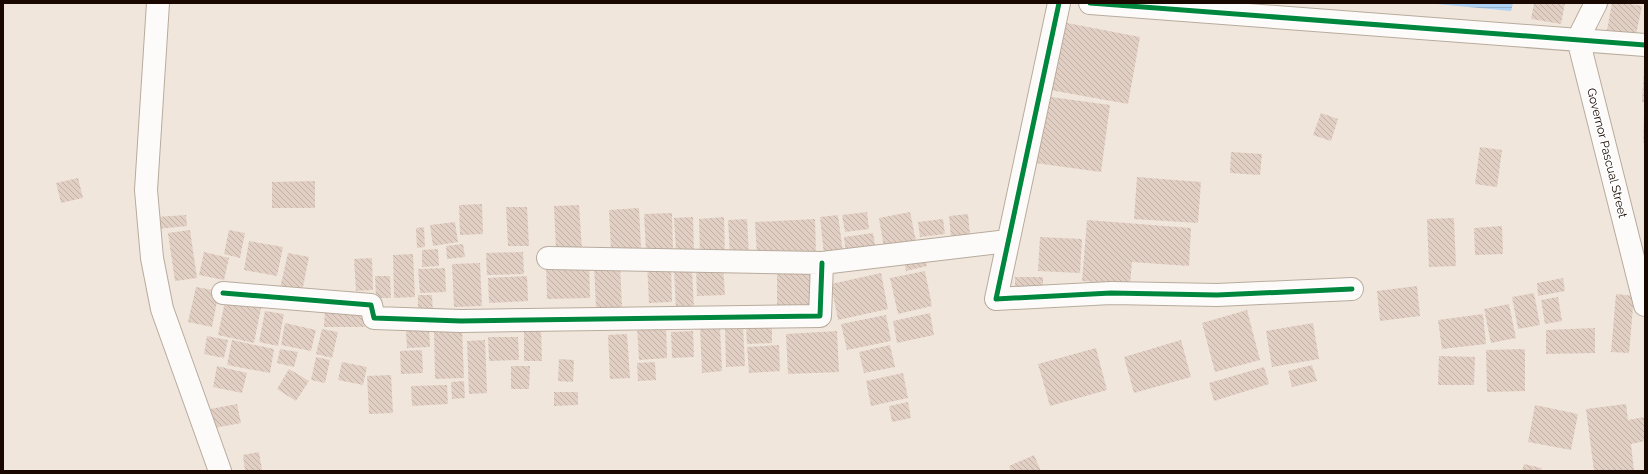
<svg xmlns="http://www.w3.org/2000/svg" width="1648" height="474" font-family="Raleway,sans-serif">
	<style>
		.water { fill: url(#water-rules) }
		.building { fill: url(#building-back-hatch) }
		.lines { fill: none; stroke-linecap: round; stroke-linejoin: round }
		.minor-casing { stroke: #b8ab9d; stroke-width: 24 }
		.minor { stroke: #fdfbfa; stroke-width: 22 }
		.cycleway-casing { stroke: #fff; stroke-width: 8 }
		.cycleway { stroke: #00873e; stroke-width: 5 }
		.labels { text-anchor: middle; stroke-width: 3; stroke-linejoin: round; paint-order: stroke }
		.street-label { font-size: 12px; fill: #180800; stroke: #fff }
	</style>
	<defs>
		<pattern id="water-rules" width="6" height="5" patternUnits="userSpaceOnUse"><rect width="6" height="5" fill="#aed3f4"/><path d="M0 2.5h6" fill="none" stroke="#95b4cf"/></pattern>
		<pattern id="building-back-hatch" width="6" height="6" patternUnits="userSpaceOnUse"><rect width="6" height="6" fill="#e2cfc4"/><path d="M-1 5l2 2M0 0l6 6M5-1l2 2" fill="none" stroke="#c1b0a7"/></pattern>
	</defs>
	<rect width="100%" height="100%" fill="#f1e6db"/>
	<path class="water" d="M1426,3H1513L1511,11Z"/>
	<path class="building" d="M1534,3H1565L1561,24L1531,19Z
		M1612,3H1624L1642,6L1636,35L1607,30Z
		M1062,22L1140,37L1128,104L1050,90Z
		M1644,68H1645V102H1642Z
		M1044,96L1110,105L1101,172L1035,163Z
		M1321,113L1338,119L1331,141L1313,135Z
		M1644,114H1645V143H1643Z
		M1480,147L1502,150L1497,187L1475,184Z
		M1231,152L1262,154L1260,175L1230,173Z
		M1137,177L1201,182L1198,223L1134,219Z
		M78,178L83,198L61,203L56,183Z
		M315,181V208H272V182Z
		M482,204L483,234L460,235L459,205Z
		M579,205L582,249L556,251L554,206Z
		M506,207H527L529,246H508Z
		M639,208L641,248L611,250L609,210Z
		M867,212L869,229L845,232L842,215Z
		M910,212L916,241L884,248L879,218Z
		M672,213L673,249L646,251L644,214Z
		M968,214L970,235L951,237L949,216Z
		M186,215L187,226L157,229L156,217Z
		M838,215L843,252L824,255L820,217Z
		M693,217L694,250L676,252L674,218Z
		M724,217L725,255L700,256L699,219Z
		M1454,218L1456,266L1429,267L1427,219Z
		M747,219L749,255L730,256L728,220Z
		M815,219L816,253L757,256L755,222Z
		M943,219L945,234L920,237L918,222Z
		M1087,220L1191,228L1189,266L1132,262L1130,285L1082,281Z
		M455,222L458,242L433,246L430,225Z
		M1502,226L1503,254L1475,255L1474,228Z
		M424,227L425,247L417,248L416,228Z
		M190,230L197,278L175,281L168,233Z
		M229,230L245,233L240,258L224,254Z
		M873,233L876,251L846,255L844,237Z
		M1040,237L1082,239L1080,273L1038,271Z
		M249,241L283,247L277,276L244,270Z
		M463,244L465,257L447,259L446,246Z
		M438,249L439,266L422,267V250Z
		M204,252L229,258L224,280L199,275Z
		M523,252L524,274L487,275L486,253Z
		M288,253L309,257L302,292L280,288Z
		M413,254L415,297L394,298L393,255Z
		M925,255L927,266L906,271L904,260Z
		M372,258L373,290L356,291L354,259Z
		M480,263L482,306L454,307L452,264Z
		M546,263H589L590,298L547,299Z
		M671,263L672,302L649,303L647,264Z
		M620,265L622,307L596,308L594,266Z
		M723,266L725,295L697,296L696,268Z
		M777,266L814,267V306H777Z
		M445,268L446,292L420,293L418,269Z
		M692,268L694,309L676,310L674,269Z
		M925,271L932,306L898,314L890,278Z
		M881,273L888,309L838,320L831,284Z
		M375,276H390L391,298H376Z
		M527,276L528,301L489,303L488,278Z
		M1015,277H1043V290L1015,291Z
		M1563,278L1565,291L1538,296L1537,283Z
		M1417,286L1420,316L1380,321L1377,291Z
		M196,287L219,291L212,327L188,322Z
		M1534,293L1540,325L1518,329L1512,297Z
		M1616,294L1634,296L1629,353L1611,352Z
		M418,295H432L433,313L418,314Z
		M1558,297L1562,321L1545,324L1541,300Z
		M225,301L261,308L254,343L218,335Z
		M1509,304L1516,338L1491,343L1484,309Z
		M325,307L365,308V327H324Z
		M1247,310L1260,360L1215,372L1202,323Z
		M265,311L284,314L278,346L259,342Z
		M930,313L934,335L897,343L893,321Z
		M1483,314L1486,344L1442,349L1438,320Z
		M886,315L891,341L847,350L841,324Z
		M285,323L316,330L311,351L281,345Z
		M772,323V343L747,344L746,324Z
		M1313,323L1319,359L1272,367L1266,331Z
		M666,325L667,358L639,360L637,326Z
		M720,326L722,371L702,373L700,327Z
		M743,326L745,366L726,367L725,327Z
		M524,328H541L542,361H524Z
		M1595,328V353L1546,354V330Z
		M322,329L338,332L332,358L316,354Z
		M462,329L464,378L435,379L434,330Z
		M429,330L430,347L407,348L406,331Z
		M693,331L694,357L672,358L671,332Z
		M837,331L839,372L788,374L786,334Z
		M627,334L630,378L610,379L608,335Z
		M207,336L228,340L224,358L204,354Z
		M488,337H518L519,360L489,361Z
		M232,340L274,349L270,373L227,365Z
		M485,340L487,393L469,394L467,341Z
		M1181,340L1191,377L1134,393L1124,357Z
		M779,345L780,371L749,373L747,347Z
		M890,345L895,367L864,373L859,352Z
		M1096,348L1107,390L1050,406L1038,364Z
		M280,349L298,352L294,367L277,363Z
		M1525,349V391L1487,392L1486,350Z
		M422,350L423,373L401,374L400,351Z
		M1439,356L1475,357L1474,385H1438Z
		M316,357L330,360L325,383L311,380Z
		M559,359L574,360L573,382L558,381Z
		M342,362L367,367L363,385L338,380Z
		M655,362L656,380L638,381L637,363Z
		M1312,365L1317,381L1292,387L1288,371Z
		M217,366L247,373L242,393L213,387Z
		M511,366H530L529,389H511Z
		M1264,367L1269,384L1214,401L1209,383Z
		M289,369L309,381L296,401L277,389Z
		M903,373L908,398L871,406L866,381Z
		M391,375L393,413L369,414L367,376Z
		M464,381L465,398L452,399L451,382Z
		M447,385L448,404L412,406L411,386Z
		M554,392H578V405L554,406Z
		M908,402L911,418L892,422L889,406Z
		M237,404L241,423L214,428L210,409Z
		M1626,404L1628,420L1645,417V441L1631,444L1634,471H1594L1586,409Z
		M1535,405L1578,414L1571,450L1528,442Z
		M259,452L262,470L245,471L243,455Z
		M1034,455L1041,471H1011L1009,466Z
		M1524,464L1542,468L1541,471H1522Z"/>
	<g class="lines">
		<defs>
			<path id="minor" d="M158,3L146,190L152,258L162,309L220,471
				M1059,3L996,299L1111,293L1217,295L1352,289
				M1090,3L1645,45
				M1596,3L1578,39L1645,305
				M548,258L822,263L1008,241
				M223,293L371,305L374,318L461,321L820,316L822,263"/>
		</defs>
		<use href="#minor" class="minor-casing"/>
		<use href="#minor" class="minor"/>
		<defs>
			<path id="cycleway" d="M1059,3L996,299L1111,293L1217,295L1352,289
				M1090,3L1645,45
				M223,293L371,305L374,318L461,321L820,316L822,263"/>
		</defs>
		<use href="#cycleway" class="cycleway-casing"/>
		<use href="#cycleway" class="cycleway"/>
	</g>
	<g class="labels">
		<g class="street-label">
			<text transform="translate(1607 153) rotate(76)" y="4">Governor Pascual Street</text>
		</g>
	</g>
	<rect width="1648" height="474" fill="none" stroke="#180800" stroke-width="8"/>
</svg>
